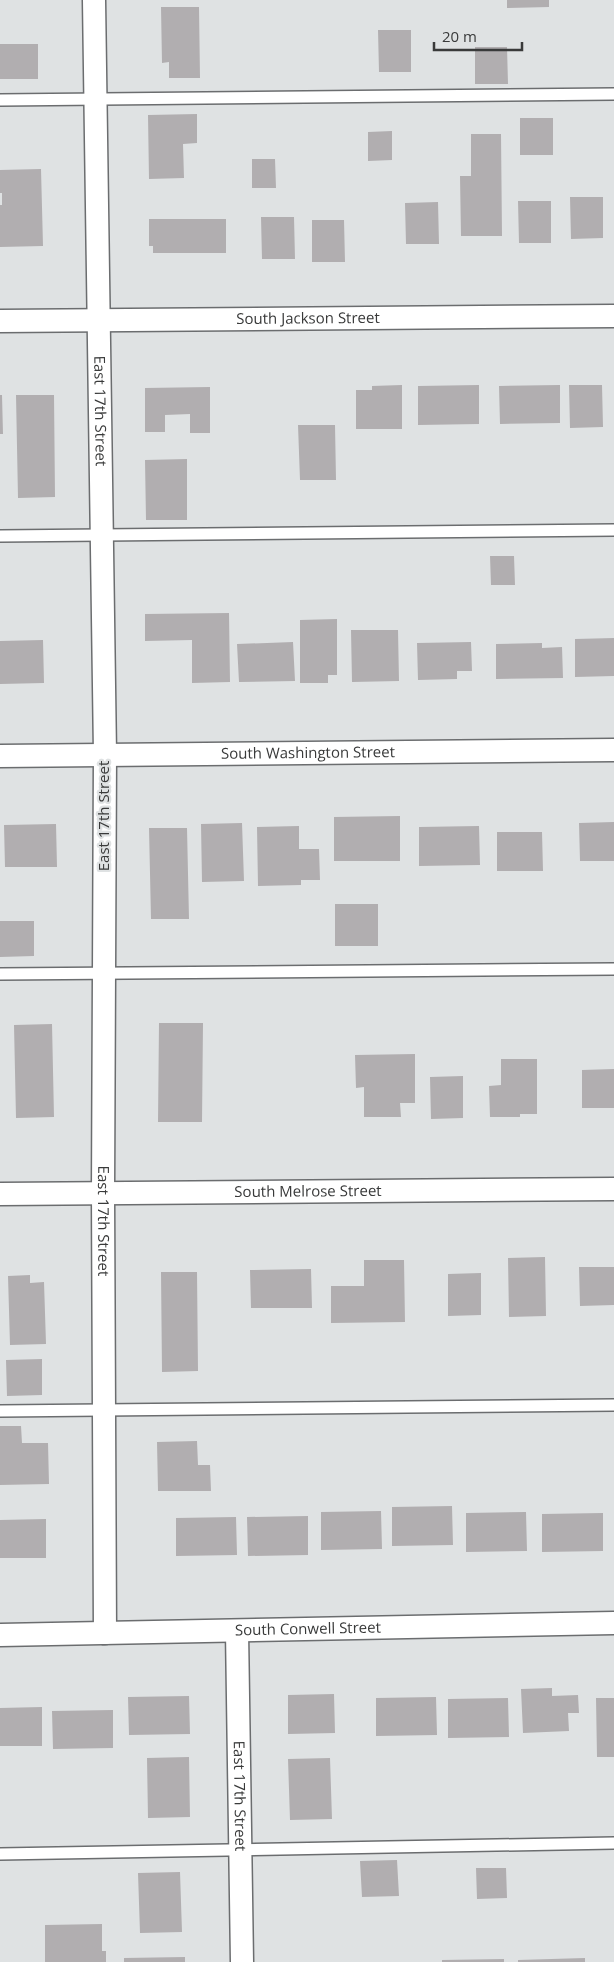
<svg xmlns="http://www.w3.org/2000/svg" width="614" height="1962" font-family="'Open Sans',sans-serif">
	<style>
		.building { fill: #b1aeb0 }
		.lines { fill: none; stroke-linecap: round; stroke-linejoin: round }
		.lane-casing { stroke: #6b6d6f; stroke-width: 14 }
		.street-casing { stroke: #6b6d6f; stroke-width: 25 }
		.lane { stroke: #fff; stroke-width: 11 }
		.street { stroke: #fff; stroke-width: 22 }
		.labels { text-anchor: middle; stroke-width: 4.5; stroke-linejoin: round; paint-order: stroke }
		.street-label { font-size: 15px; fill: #393a3a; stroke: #dfe2e3 }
	</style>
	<rect width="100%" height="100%" fill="#dfe2e3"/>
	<path class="building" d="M507,0H549V7L507,8Z
		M161,7H199L200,78H169V62L162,63Z
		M378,30H411V72H379Z
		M0,44H38V79H0Z
		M475,47H507L508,84H475Z
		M197,114V143L183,144L184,178L149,179L148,115Z
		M520,118H553V155H520Z
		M392,131V160L368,161V132Z
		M471,134H501L502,236H461L460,176H471Z
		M252,159H275L276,188H252Z
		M41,169L43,246L0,247V205H2V193H0V170Z
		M570,197H603V238L571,239Z
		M518,201H551V243H519Z
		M438,202L439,244H406L405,203Z
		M261,217H294L295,259H262Z
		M149,219H226V253H153V246H149Z
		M312,220H344L345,262H312Z
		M402,385V429H356V390H372V386Z
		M479,385V424L418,425V386Z
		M560,385V423L500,424L499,386Z
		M569,385H602L603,427L570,428Z
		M210,387V433H190V414L165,415V432H145V388Z
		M0,395H2L3,434H0Z
		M16,395H54L55,497L18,498Z
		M298,425H335L336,480H300Z
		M187,459V520H146L145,460Z
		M490,556H514L515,585H491Z
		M229,613L230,682L192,683V640L145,641V614Z
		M337,619V675H328V683H300V620Z
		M351,630H398L399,681L352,682Z
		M614,638V676L575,677V639Z
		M43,640L44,683L0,684V641Z
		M293,642L295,681L239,682L237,644Z
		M471,642L472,671H457V679L418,680L417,643Z
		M542,643V648L562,647L563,678L496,679V644Z
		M400,816V861H334V817Z
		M614,822V861H580L579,823Z
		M242,823L244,881L202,882L201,824Z
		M56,824L57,867H5L4,825Z
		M299,826V849H319L320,880H301V885L258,886L257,827Z
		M479,826L480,865L419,866V827Z
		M149,828H187L189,919H151Z
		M497,832H542L543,871H497Z
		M335,904H378V946H335Z
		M0,921H34V956L0,957Z
		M159,1023H203L202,1122H158Z
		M52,1024L54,1117L16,1118L14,1025Z
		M415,1054V1103H400L401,1117H364V1087L356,1088L355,1055Z
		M501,1059H537V1114H520V1117H490L489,1086L501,1085Z
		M614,1069V1108H582V1070Z
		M463,1076V1118L431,1119L430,1077Z
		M545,1257L546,1316L509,1317L508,1258Z
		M364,1260H404L405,1322L331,1323V1286H364Z
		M579,1267H614V1305L580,1306Z
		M311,1269L312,1308H251L250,1270Z
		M161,1272H197L198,1371L162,1372Z
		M481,1273V1315L448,1316V1274Z
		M30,1275V1283L44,1282L46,1344L10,1345L8,1276Z
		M42,1359V1395L7,1396L6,1360Z
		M0,1426H21L22,1443H48L49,1484L0,1485Z
		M197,1441L198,1465H210L211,1491H158L157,1442Z
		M452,1506L453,1545L392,1546V1507Z
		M381,1511L382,1549L321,1550V1512Z
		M526,1512L527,1551L466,1552V1513Z
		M603,1513V1551L542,1552V1514Z
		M308,1516V1555L248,1556L247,1517Z
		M236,1517L237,1555L176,1556V1518Z
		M46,1519V1558H0V1520Z
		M552,1688V1696L578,1695L579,1713H568L569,1731L523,1733L521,1689Z
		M334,1694L335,1733L288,1734V1695Z
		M189,1696L190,1734L129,1735L128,1697Z
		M436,1697L437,1735L376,1736V1698Z
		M508,1698L509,1737L448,1738V1699Z
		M596,1698H614V1757H597Z
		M42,1707V1746H0V1708Z
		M113,1710V1748L53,1749L52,1711Z
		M189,1757L190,1817L148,1818L147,1758Z
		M330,1758L332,1819L290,1820L288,1759Z
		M397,1860L399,1896L362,1897L360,1861Z
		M476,1868H506L507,1898L477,1899Z
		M180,1872L182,1932L140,1933L138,1873Z
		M102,1924V1951H106V1962H45V1925Z
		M185,1957V1962H124V1958Z
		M585,1958V1962H518V1960Z
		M504,1959V1962H442V1960Z"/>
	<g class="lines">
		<defs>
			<path id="lane" d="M0,100L614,94
				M0,536L614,530
				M0,974L614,969
				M0,1411L614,1405
				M0,1854L614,1843"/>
			<g id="street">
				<path id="s1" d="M94,0L105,754L103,1193L105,1633"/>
				<path id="s2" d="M0,321L614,316"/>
				<path id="s3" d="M0,756L614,750"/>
				<path id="s4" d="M0,1194L614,1189"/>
				<path id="s5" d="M237,1631L242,1962"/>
				<path id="s6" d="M0,1635L614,1623"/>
			</g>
		</defs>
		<use href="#lane" class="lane-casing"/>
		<use href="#street" class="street-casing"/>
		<use href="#lane" class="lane"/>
		<use href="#street" class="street"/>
	</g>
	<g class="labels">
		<g class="street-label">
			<text dy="5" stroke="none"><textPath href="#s2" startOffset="308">South Jackson Street</textPath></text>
			<text dy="5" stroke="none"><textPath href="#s1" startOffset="411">East 17th Street</textPath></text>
			<text dy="5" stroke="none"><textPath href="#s3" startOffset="308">South Washington Street</textPath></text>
			<text transform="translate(104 816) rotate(-90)" y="5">East 17th Street</text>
			<text dy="5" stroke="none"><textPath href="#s4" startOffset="308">South Melrose Street</textPath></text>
			<text dy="5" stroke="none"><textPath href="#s1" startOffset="1221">East 17th Street</textPath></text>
			<text dy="5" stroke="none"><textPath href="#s6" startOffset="308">South Conwell Street</textPath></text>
			<text dy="5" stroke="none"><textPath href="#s5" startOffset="165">East 17th Street</textPath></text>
		</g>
	</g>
	<path d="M434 42v8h88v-8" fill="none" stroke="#393a3a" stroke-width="2.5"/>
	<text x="442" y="42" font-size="15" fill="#393a3a" stroke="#dfe2e3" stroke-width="4" paint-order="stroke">20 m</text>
</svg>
